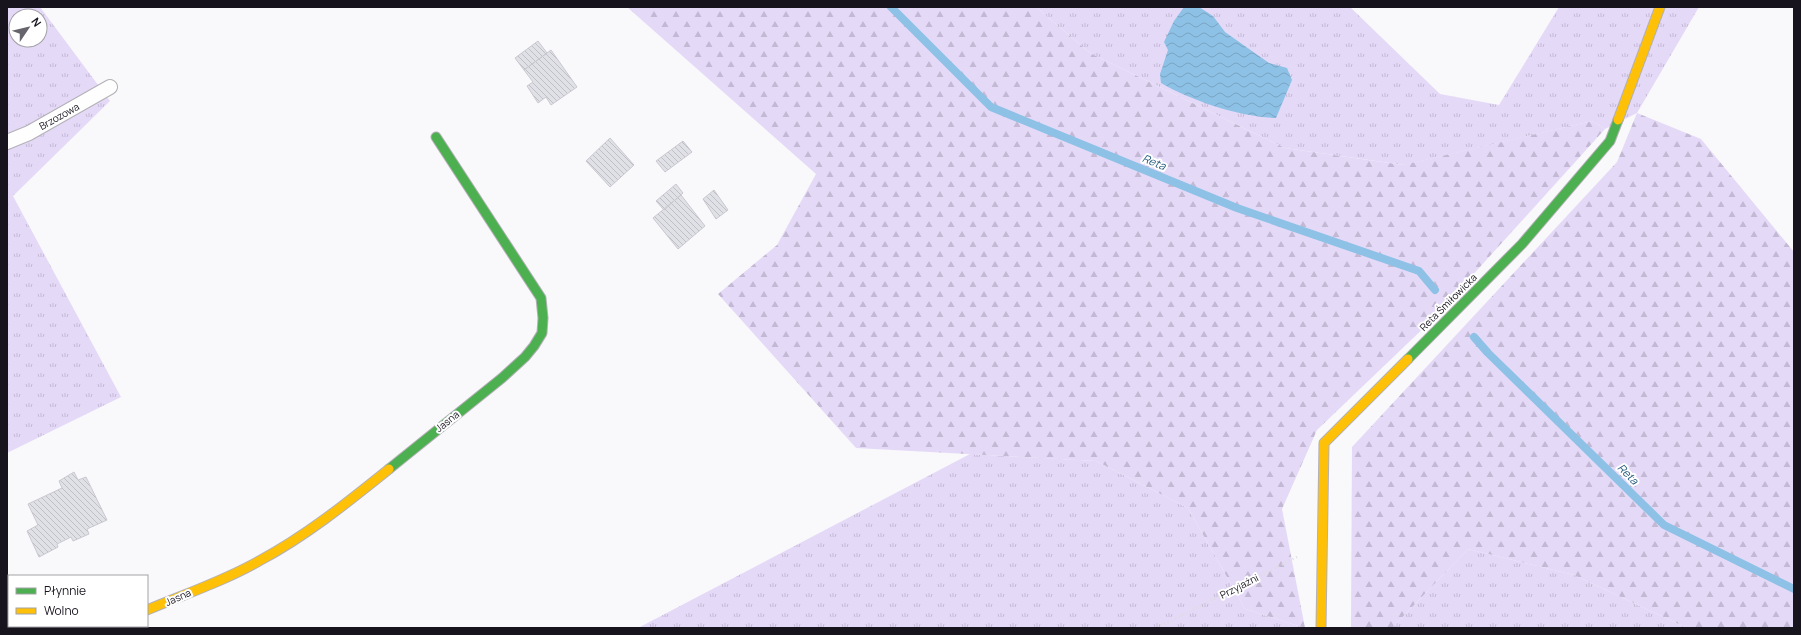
<svg xmlns="http://www.w3.org/2000/svg" width="1801" height="635" font-family="Manrope,sans-serif">
	<style>
		.grass { fill: url(#grass-tufts); fill-rule: evenodd }
		.forest { fill: url(#forest-firs) }
		.water { fill: url(#water-waves) }
		.lines { fill: none; stroke-linecap: round; stroke-linejoin: round }
		.stream { stroke: #8dc1e5; stroke-width: 8 }
		.building { fill: url(#building-back-hatch); stroke: #cac9d0 }
		.lane-casing { stroke: #b3b0b6; stroke-width: 16 }
		.street-casing { stroke: #b3b0b6; stroke-width: 24 }
		.fast-casing { stroke: #b3b0b6; stroke-width: 11 }
		.slow-casing { stroke: #b3b0b6; stroke-width: 11 }
		.path { stroke: #ddd; stroke-width: 2.5; stroke-dasharray: 1 3; stroke-linecap: butt }
		.lane { stroke: #fefefe; stroke-width: 14 }
		.street { stroke: #fefefe; stroke-width: 22 }
		.fast { stroke: #4caf50; stroke-width: 9 }
		.slow { stroke: #ffc107; stroke-width: 9 }
		.labels { text-anchor: middle; stroke-width: 4; stroke-linejoin: round; paint-order: stroke }
		.street-label { font-size: 10px; fill: #18141e; stroke: #fff }
		.water-label { font-size: 11px; font-style: italic; fill: #235a7c; stroke: #fff }
	</style>
	<defs>
		<pattern id="grass-tufts" width="24" height="20" patternUnits="userSpaceOnUse"><rect width="24" height="20" fill="#e5d9f8"/><path d="M3 7l-1-3M5 7V3M7 7l1-3M15 17l-1-3M17 17v-4M19 17l1-3" fill="none" stroke="#c4b9d4"/></pattern>
		<pattern id="forest-firs" width="22" height="20" patternUnits="userSpaceOnUse"><rect width="22" height="20" fill="#e5d9f8"/><path d="M5 1l3.5 6h-7zM16 11l3.5 6h-7z" fill="#c4b9d4"/></pattern>
		<pattern id="water-waves" width="16" height="10" patternUnits="userSpaceOnUse"><rect width="16" height="10" fill="#8dc1e5"/><path d="M0 5q4-4 8 0t8 0" fill="none" stroke="#79a5c4"/></pattern>
		<pattern id="building-back-hatch" width="6" height="6" patternUnits="userSpaceOnUse"><rect width="6" height="6" fill="#e0e0e7"/><path d="M-1 5l2 2M0 0l6 6M5-1l2 2" fill="none" stroke="#bfbfc6"/></pattern>
	</defs>
	<rect width="100%" height="100%" fill="#f9f8fb"/>
	<path class="grass" d="M7,7H40L110,101L13,196L121,397L7,453ZM16,16H40V40H16Z
		M1036,7H1350L1440,94L1499,105L1559,7H1699L1637,113L1605,129L1592,121L1404,165L1285,148L1090,53Z
		M970,454L1096,461L1188,508L1245,609L1305,628H638Z
		M1468,549L1574,575L1687,628H1392Z"/>
	<path class="forest" d="M627,7H1036L1090,53L1285,148L1403,165L1592,121L1605,129L1431,321L1317,430L1282,509L1305,628L1245,609L1188,508L1096,461L856,448L718,294L777,245L816,174Z
		M1637,113L1701,139L1794,252V628H1687L1574,575L1468,549L1392,628H1351L1352,447L1617,162Z"/>
	<path class="water" d="M1184,7H1199L1213,16L1225,32L1269,63L1287,68L1292,80L1276,118C1240,117 1192,101 1161,83L1160,74L1168,50L1164,42L1174,21Z"/>
	<g class="lines">
		<path class="stream" d="M891,7L991,107L1237,208L1419,271L1435,290
			M1474,337L1488,353L1664,525L1794,589"/>
	</g>
	<path class="building" d="M538,41L547,53L524,70L515,58Z
		M551,50L577,87L551,105L546,97L538,103L527,86L533,82L524,70Z
		M610,138L634,165L610,187L586,161Z
		M683,141L692,152L665,172L656,161Z
		M676,184L683,193L664,210L656,201Z
		M714,190L728,210L716,219L703,199Z
		M681,195L705,226L678,249L653,218Z
		M74,472L78,480L86,477L107,520L87,529L89,534L73,541L71,537L57,544L58,547L39,557L27,531L38,525L28,504L62,488L59,481Z
		M9,602V626H28L29,628H7V603Z"/>
	<g class="lines">
		<defs>
			<path id="lane" d="M7,142L29,133L110,87"/>
			<path id="street" d="M107,628L112,626"/>
			<path id="fast" d="M1408,359L1522,244L1610,141L1618,120
				M389,469L502,378L525,357L534,346L542,333L543,318L541,298L436,137"/>
			<path id="slow" d="M1618,120L1660,7
				M147,610C185,594 224,581 259,561C306,536 348,502 389,469
				M1321,628L1324,443L1408,359"/>
		</defs>
		<use href="#lane" class="lane-casing"/>
		<use href="#street" class="street-casing"/>
		<use href="#fast" class="fast-casing"/>
		<use href="#slow" class="slow-casing"/>
		<path class="path" d="M1157,628L1297,557"/>
		<use href="#lane" class="lane"/>
		<use href="#street" class="street"/>
		<use href="#fast" class="fast"/>
		<use href="#slow" class="slow"/>
	</g>
	<g class="labels">
		<g class="street-label">
			<text transform="translate(59 116) rotate(-29)" y="4">Brzozowa</text>
			<text transform="translate(1448 302) rotate(-45)" y="4">Reta Śmiłowicka</text>
			<text transform="translate(447 421) rotate(-39)" y="4">Jasna</text>
			<text transform="translate(1239 586) rotate(-27)" y="4">Przyjaźni</text>
			<text transform="translate(178 597) rotate(-24)" y="4">Jasna</text>
		</g>
		<g class="water-label">
			<text transform="translate(1154 162) rotate(22)" y="4">Reta</text>
			<text transform="translate(1628 474) rotate(45)" y="4">Reta</text>
		</g>
	</g>
	<rect width="1801" height="635" fill="none" stroke="#18141e" stroke-width="16"/>
	<rect x="8" y="575" width="140" height="52" fill="#ffffff" stroke="#a3a1a5"/>
	<rect x="16" y="588" width="20" height="6" fill="#4caf50" stroke="#a3a1a5"/>
	<text x="44" y="595" font-size="12" fill="#18141e">Płynnie</text>
	<rect x="16" y="608" width="20" height="6" fill="#ffc107" stroke="#a3a1a5"/>
	<text x="44" y="615" font-size="12" fill="#18141e">Wolno</text>
	<g transform="translate(28 28) rotate(55)"><circle r="19" fill="#ffffff" stroke="#a3a1a5"/>
	<path d="M0-3L7 15L0 10L-7 15Z" fill="#67646b"/>
	<text y="-6" font-size="11" font-weight="bold" text-anchor="middle" fill="#18141e">N</text>
	</g>
</svg>
